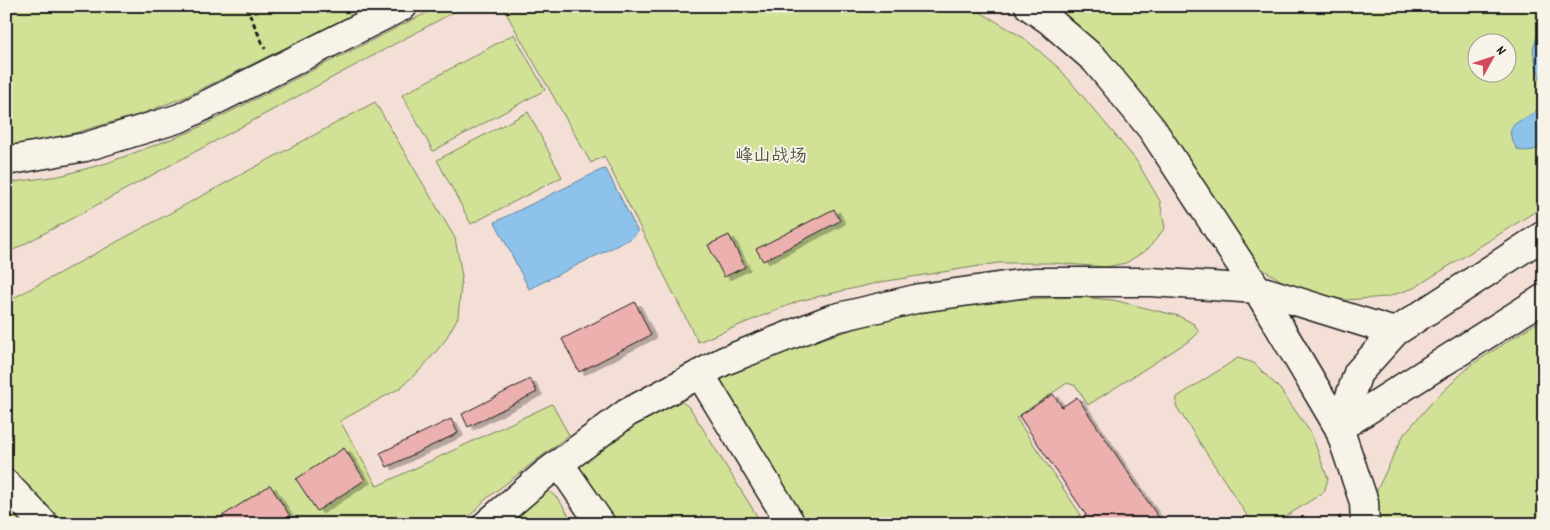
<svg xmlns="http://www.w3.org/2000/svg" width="1550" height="530" font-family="Dekko,'LXGW WenKai TC',sans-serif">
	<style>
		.built { fill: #f4dfd7; fill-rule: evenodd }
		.green { fill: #d1e297; stroke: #767f5a; fill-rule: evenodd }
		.water { fill: #8dc3eb; stroke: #608098 }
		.building { fill: #ecb1af; stroke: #1c1c1c; filter: url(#shadow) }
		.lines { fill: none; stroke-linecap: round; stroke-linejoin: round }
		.minor-casing { stroke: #1c1c1c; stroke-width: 31 }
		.path { stroke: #1c1c1c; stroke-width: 3; stroke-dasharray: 5 4; stroke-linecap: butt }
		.minor { stroke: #f7f3e8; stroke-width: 28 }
		.labels { text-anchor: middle; stroke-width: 4; stroke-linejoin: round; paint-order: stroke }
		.park-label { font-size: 18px; fill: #525741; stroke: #f7f3e8 }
	</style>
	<defs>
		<filter id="shadow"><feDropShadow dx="5.5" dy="3" stdDeviation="0" flood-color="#0004"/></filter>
	</defs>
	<rect width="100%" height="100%" fill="#f7f3e8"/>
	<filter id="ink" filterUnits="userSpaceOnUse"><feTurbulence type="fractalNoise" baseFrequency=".02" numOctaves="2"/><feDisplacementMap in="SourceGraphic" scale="10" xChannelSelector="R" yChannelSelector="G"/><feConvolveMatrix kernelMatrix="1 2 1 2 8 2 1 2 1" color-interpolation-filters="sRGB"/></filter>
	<g filter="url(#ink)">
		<path class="built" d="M6,6H1544V524H6ZM1478,42H1508V72H1478Z"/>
		<path class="green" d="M6,6H371L185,97L141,114L39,143L6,147Z
			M440,6H465L6,254V183L59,176L107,163L190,132Z
			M502,6H970L1024,38L1060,69L1136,160L1160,201L1165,228L1148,249L1126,263L1106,267L1052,263H998L881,282L799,301L698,342L604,156L591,163Z
			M1051,6H1544V206L1414,288L1387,297L1345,300L1309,292L1282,281L1253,263ZM1478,42H1508V72H1478Z
			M514,34L545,90L433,151L402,95Z
			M375,102L455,238L462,276L458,317L444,342L422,368L400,388L340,421L377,486L552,404L569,435L486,499L462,524H59L6,471V302Z
			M528,112L562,177L471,224L437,160Z
			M1078,297L1113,300L1179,316L1194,324L1199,332L1192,339L1088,405L1076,386L1067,383L1016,418L1081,515L1068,524H795L713,384L729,374L799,346L890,318L997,300Z
			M1544,318V524H1374L1377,490L1404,434L1434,400L1471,365Z
			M1238,358L1254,363L1280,389L1311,433L1328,479L1324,492L1274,524H1255L1246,514L1176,406L1177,397Z
			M682,402L690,408L762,524H608L573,471L586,454L669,403Z
			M547,489L559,500L574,524H506Z
			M6,505L23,524H6Z"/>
		<path class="water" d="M1544,34V89L1536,66L1533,49L1537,37Z
			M1544,95V145C1534,151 1528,152 1518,150C1496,119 1528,124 1540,106C1542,103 1543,98 1544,95Z
			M606,169L638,232L630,239L529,289L495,222L601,170Z"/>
		<path class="building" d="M834,209L840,221L763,261L756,249Z
			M729,235L745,267L724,277L708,245Z
			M635,302L651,335L579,372L562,339Z
			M530,379L537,392L468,427L462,414Z
			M1053,394L1062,407L1077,397L1163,524H1073L1086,515L1019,416Z
			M451,419L458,433L387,467L380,453Z
			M344,448L365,480L317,511L296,479Z
			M270,485L295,524H210Z"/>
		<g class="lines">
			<defs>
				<path id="minor" d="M1029,6L1049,20L1095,60L1152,129L1257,289L1339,428L1364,502L1365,524
					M6,161L85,147L180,118L403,6
					M700,374L791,524
					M1339,428L1358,373L1395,332L1544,235
					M1339,428L1544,298
					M559,463L601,524
					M6,484L44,524
					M487,524L545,474L627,413L724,361L831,319L920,298L1034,282H1151L1257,289L1395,332"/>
			</defs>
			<use href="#minor" class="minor-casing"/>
			<path class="path" d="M246,6L265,49
				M1331,524L1341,517"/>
			<use href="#minor" class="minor"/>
		</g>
	</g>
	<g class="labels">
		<g class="park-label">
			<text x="771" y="161">峰山战场</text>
		</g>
	</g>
	<rect width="1550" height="530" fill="none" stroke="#f7f3e8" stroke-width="25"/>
	<rect x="12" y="12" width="1525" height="505" fill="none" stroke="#1c1c1c" stroke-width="2" filter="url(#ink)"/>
	<g transform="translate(1492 58) rotate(50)"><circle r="24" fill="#f7f3e8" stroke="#9f9d96"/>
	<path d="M0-4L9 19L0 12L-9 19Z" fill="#d1495b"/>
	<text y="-8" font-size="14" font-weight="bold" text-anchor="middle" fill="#1c1c1c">N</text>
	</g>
</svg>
